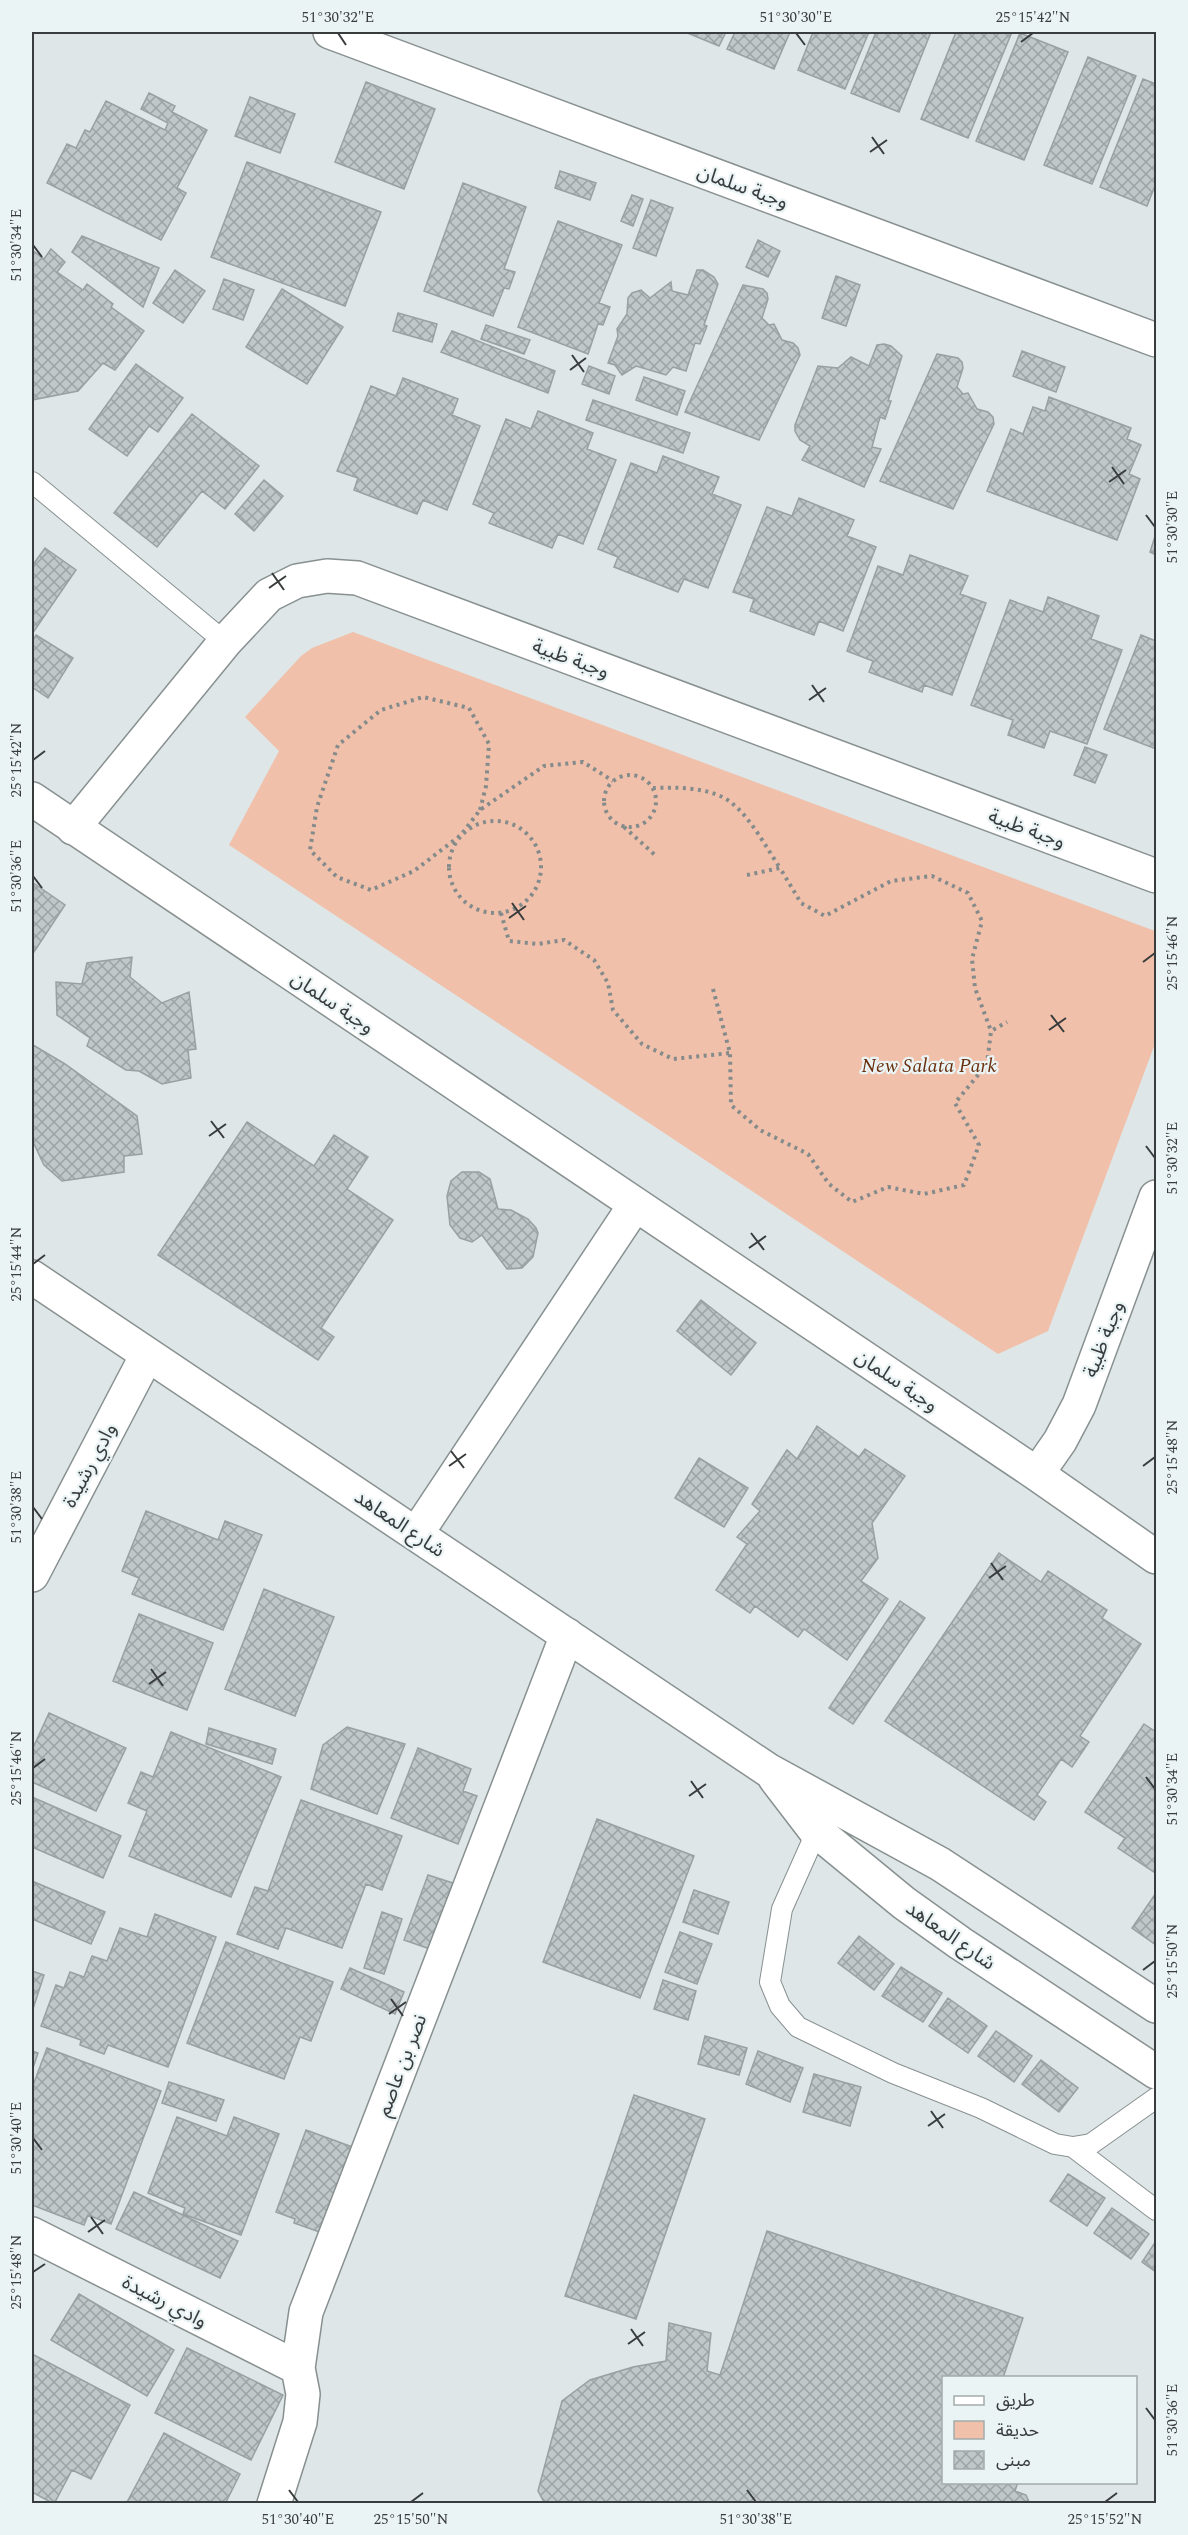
<svg xmlns="http://www.w3.org/2000/svg" width="1188" height="2535" font-family="Spectral,'Noto Sans Arabic',serif">
	<style>
		.green { fill: #f0c0aa }
		.building { fill: url(#building-cross-hatch); stroke: #99a0a1; stroke-width: 1.5 }
		.lines { fill: none; stroke-linecap: round; stroke-linejoin: round }
		.service-casing { stroke: #889090; stroke-width: 22 }
		.minor-casing { stroke: #889090; stroke-width: 36 }
		.tertiary-casing { stroke: #889090; stroke-width: 36 }
		.path { stroke: #858b8b; stroke-width: 4; stroke-dasharray: 3 4.5; stroke-linecap: butt }
		.service { stroke: #fff; stroke-width: 20 }
		.minor { stroke: #fff; stroke-width: 33 }
		.tertiary { stroke: #fff; stroke-width: 33 }
		.ticks { fill: none; stroke: #393c3c; stroke-width: 2 }
		.labels { text-anchor: middle; stroke-width: 4.5; stroke-linejoin: round; paint-order: stroke }
		.street-label { font-size: 20px; fill: #393c3c; stroke: #ebf4f4 }
		.park-label { font-size: 20px; font-style: italic; fill: #6a2f0d; stroke: #ebf4f4 }
		.neatline { fill: none; stroke: #393c3c; stroke-width: 2 }
		.ticks-label { font-size: 15px; text-anchor: middle; fill: #393c3c }
	</style>
	<defs>
		<pattern id="building-cross-hatch" width="8" height="8" patternUnits="userSpaceOnUse" patternTransform="scale(1.5)"><rect width="8" height="8" fill="#bfc7c8"/><path d="M0 0l8 8M0 8l8-8" fill="none" stroke="#9ca3a4"/></pattern>
	</defs>
	<rect width="100%" height="100%" fill="#dee6e7"/>
	<path class="green" d="M353,632L1155,931L1156,1041L1048,1331L998,1354L229,845L279,751L245,717L301,656L312,648Z"/>
	<path class="building" d="M685,32H726L719,46Z
		M735,32H790L774,69L727,49Z
		M813,32H869L845,89L798,70Z
		M876,32H931L899,112L851,93Z
		M956,32H1012L968,138L921,119Z
		M1020,33L1068,52L1024,160L976,141Z
		M1088,57L1136,76L1092,184L1044,165Z
		M1143,79L1156,84V183L1147,206L1100,187Z
		M366,82L435,109L404,189L335,162Z
		M149,93L175,106L172,112L207,130L177,188L186,193L161,240L47,183L67,144L76,148L85,130L90,132L106,101L165,130L168,123L141,109Z
		M250,97L295,114L280,153L235,136Z
		M247,162L381,212L345,306L211,257Z
		M560,171L596,183L590,200L555,188Z
		M463,183L526,207L504,269L515,272L509,289L504,288L493,316L424,291Z
		M632,195L643,199L633,226L621,221Z
		M651,200L673,208L656,256L633,248Z
		M558,221L622,245L599,303L610,307L603,325L598,324L588,354L518,327Z
		M82,236L159,268L143,307L72,252Z
		M758,240L780,251L768,277L746,267Z
		M51,249L65,262L57,272L83,290L87,284L113,304L111,307L144,331L115,370L103,363L78,391L32,400V250L44,259Z
		M175,270L205,291L183,323L153,303Z
		M697,270H703L714,277L718,284L704,325L707,326L700,344L695,343L686,371L673,367L666,375L636,366L622,375L615,365L608,363L618,336L617,329L627,314L628,298L632,293L641,290L650,298L671,282L672,291L688,295Z
		M836,276L860,285L846,326L822,318Z
		M224,279L254,290L243,320L213,309Z
		M743,285L763,289L767,293L768,299L762,318L769,325L774,324L782,340L793,343L798,348L800,355L759,440L685,412Z
		M282,289L343,327L307,384L246,347Z
		M398,313L437,324L432,342L393,331Z
		M486,325L530,340L524,354L481,339Z
		M452,331L555,371L548,393L441,352Z
		M884,344L891,346L902,356L888,401H891L885,419L880,417L872,447L881,449L864,487L802,460L810,446L800,440L795,431V425L818,366L838,368L851,357L869,366L877,345Z
		M1022,351L1065,367L1056,392L1013,376Z
		M937,354L958,358L962,362L963,368L957,387L963,394L968,393L977,409L988,412L993,417L994,424L953,509L880,481Z
		M136,364L183,398L158,432L149,426L127,456L89,429Z
		M589,366L615,376L609,394L582,384Z
		M644,377L685,391L677,415L636,400Z
		M403,378L458,399L452,415L480,426L447,510L423,500L417,514L354,490L358,478L337,471L371,386L396,396Z
		M1049,397L1131,428L1127,439L1141,445L1129,474L1140,479L1117,540L987,491L1011,429L1023,434L1033,407L1045,411Z
		M593,400L690,433L683,453L586,420Z
		M538,411L593,433L587,449L616,460L583,544L558,534L552,548L489,523L494,513L473,504L506,419L531,429Z
		M192,414L259,466L225,509L202,491L157,547L114,513Z
		M663,456L719,477L712,494L741,505L708,588L684,579L678,592L614,567L618,557L598,549L631,463L657,473Z
		M264,480L283,496L254,531L235,514Z
		M799,498L854,520L847,536L876,547L843,631L819,621L814,635L750,611L754,599L733,592L767,507L792,516Z
		M1156,533V555L1150,552Z
		M45,548L76,570L32,634V566Z
		M910,555L968,576L960,594L986,603L952,695L924,685L922,692L869,672L873,661L847,651L878,566L903,575Z
		M1048,597L1099,616L1091,639L1122,650L1087,744L1050,731L1044,748L1008,735L1013,720L971,705L1010,600L1043,612Z
		M36,635L73,658L48,698L32,687V642Z
		M1141,635L1156,641V749L1104,729Z
		M1085,747L1107,755L1095,783L1074,775Z
		M32,882L65,905L32,955Z
		M132,957L130,977L162,1003L189,992L196,1049L188,1050L191,1078L162,1084L139,1071L126,1070L87,1046L90,1038L57,1015L56,982L82,984L87,963Z
		M33,1045L65,1064L137,1116L142,1154L124,1156V1172L62,1181L44,1165L34,1144H32Z
		M247,1122L314,1166L334,1135L368,1157L347,1189L393,1220L321,1328L334,1337L318,1360L158,1255Z
		M462,1172H479L490,1179L498,1209L511,1210L528,1219L536,1228L538,1233L533,1257L522,1268L507,1269L482,1235L472,1242L460,1238L450,1225L447,1196L451,1181Z
		M701,1300L756,1343L731,1375L677,1331Z
		M817,1426L859,1457L865,1449L905,1476L872,1523L878,1558L861,1581L888,1599L847,1660L804,1629L798,1637L755,1606L750,1613L716,1590L747,1544L737,1537L760,1511L752,1504L787,1450L797,1459Z
		M699,1458L748,1488L724,1527L675,1498Z
		M146,1511L218,1540L225,1521L262,1535L223,1630L132,1594L139,1578L122,1571Z
		M999,1553L1041,1582L1048,1571L1107,1610L1102,1618L1141,1644L1080,1736L1089,1742L1072,1767L1061,1759L1037,1795L1046,1802L1034,1820L885,1721Z
		M264,1589L334,1617L295,1716L225,1689Z
		M900,1601L925,1618L853,1724L829,1708Z
		M139,1614L213,1643L187,1710L113,1681Z
		M49,1713L126,1748L96,1811L32,1782V1750Z
		M1144,1724L1156,1732V1867L1154,1872L1118,1848L1125,1838L1085,1812Z
		M347,1727L405,1744L377,1814L311,1789L323,1745Z
		M209,1728L276,1749L272,1764L206,1744Z
		M171,1732L281,1777L231,1897L129,1856L147,1811L128,1803L141,1772L153,1777Z
		M418,1748L471,1769L463,1791L477,1796L458,1844L391,1818Z
		M32,1797L121,1836L103,1878L32,1847Z
		M301,1800L402,1836L382,1890L366,1884L342,1948L286,1928L278,1949L237,1934L255,1887L268,1891Z
		M597,1819L694,1856L640,1998L543,1962Z
		M428,1875L453,1883L430,1949L404,1940Z
		M32,1881L105,1912L91,1944L32,1919Z
		M694,1890L729,1902L718,1934L683,1922Z
		M1156,1893V1945L1132,1928Z
		M382,1912L402,1919L384,1974L364,1968Z
		M155,1914L216,1937L168,2067L108,2045L104,2054L80,2045L81,2040L41,2026L56,1985L64,1988L70,1972L84,1977L92,1956L107,1961L120,1928L147,1937Z
		M680,1932L712,1944L697,1984L665,1972Z
		M859,1936L894,1964L874,1990L838,1963Z
		M226,1942L333,1982L311,2041L300,2037L284,2079L187,2043Z
		M901,1967L942,1993L923,2022L882,1996Z
		M350,1968L404,1992L395,2014L341,1989Z
		M32,1971L44,1975L32,2012Z
		M663,1980L696,1991L688,2020L654,2009Z
		M948,1998L987,2026L968,2053L929,2026Z
		M996,2031L1032,2056L1014,2082L978,2056Z
		M705,2036L747,2048L739,2075L698,2064Z
		M47,2048L161,2091L111,2224L88,2215L84,2225L32,2205V2088Z
		M32,2051L38,2053L32,2071Z
		M758,2051L803,2068L790,2102L746,2084Z
		M1041,2060L1078,2088L1059,2112L1022,2084Z
		M814,2074L861,2087L850,2126L803,2112Z
		M169,2082L224,2100L216,2121L162,2103Z
		M634,2095L705,2119L636,2319L565,2296Z
		M177,2117L227,2136L234,2117L279,2134L241,2235L183,2214L185,2208L148,2193Z
		M306,2130L358,2149L331,2236L294,2223L295,2219L276,2212Z
		M1068,2174L1105,2198L1087,2226L1050,2201Z
		M134,2192L238,2241L220,2278L116,2229Z
		M1112,2208L1149,2234L1131,2259L1094,2233Z
		M767,2231L1023,2318L1003,2378H944V2482H1018L1015,2491L1026,2495L1030,2504H545L538,2491L562,2401L590,2380L633,2367L666,2361L669,2323L711,2333L707,2371L720,2375Z
		M1156,2241V2272L1142,2262Z
		M79,2294L174,2350L147,2396L51,2340Z
		M187,2348L283,2395L251,2460L155,2413Z
		M32,2354L130,2405L91,2479L72,2470L54,2504L32,2492Z
		M164,2433L240,2474L225,2504H126Z"/>
	<g class="lines">
		<defs>
			<path id="service" d="M32,482L225,642
				M814,1829L811,1844L782,1909L770,1982L780,2006L798,2027L893,2073L981,2108L1055,2144L1073,2147L1091,2144L1156,2098
				M1073,2147L1156,2210"/>
			<path id="minor" d="M330,32L1156,340
				M32,799L1037,1474L1156,1557
				M73,828L225,642L269,595L297,581L327,576L357,578L1156,876
				M1037,1474L1060,1441L1079,1405L1156,1197
				M417,1533L635,1205
				M32,1575L147,1355
				M32,2234L298,2368
				M274,2504L300,2422L303,2394L298,2368L306,2312L567,1635"/>
			<path id="tertiary" d="M32,1277L768,1770L940,1864L1156,2006
				M775,1778L814,1829L904,1903L960,1943L1156,2072"/>
		</defs>
		<use href="#service" class="service-casing"/>
		<use href="#minor" class="minor-casing"/>
		<use href="#tertiary" class="tertiary-casing"/>
		<path class="path" d="M604 801a26 26 0 1 1 52 0a26 26 0 1 1-52 0Z
			M653,788C676,787 714,787 733,804C752,820 766,847 780,868
			M480,810L486,786L489,744L469,708L423,697L381,710L338,745L317,807L310,850L337,877L371,890L414,871L461,835L480,810L544,766L583,762L613,781
			M449 867a46 46 0 1 1 92 0a46 46 0 1 1-92 0Z
			M624,827L655,855
			M747,875L780,868L801,903L825,916L891,881L932,876L968,893L982,921L972,959L975,988L991,1031
			M501,913L509,941L538,944L564,940L594,960L608,983L613,1010L642,1044L673,1059L730,1053
			M713,989L730,1053L731,1105L760,1130L808,1154L829,1184L852,1202L888,1187L924,1194L964,1185L979,1145L955,1103L987,1064L991,1031L1007,1022"/>
		<use href="#service" class="service"/>
		<use href="#minor" class="minor"/>
		<use href="#tertiary" class="tertiary"/>
	</g>
	<path class="ticks" d="M338,33L346,45M796,33L805,45M1021,42L1033,33M872,137L884,154M870,152L887,140M33,245L42,257M572,355L584,372M570,370L586,358M1112,467L1124,484M1109,482L1126,470M1146,515L1155,527M272,573L284,590M269,588L286,576M812,685L824,702M809,700L826,688M33,760L45,751M33,876L42,888M512,903L524,920M509,918L526,906M1143,962L1155,953M1051,1015L1064,1032M1049,1030L1066,1018M211,1121L224,1138M209,1136L226,1124M1146,1146L1155,1158M751,1233L764,1250M749,1248L766,1236M33,1264L45,1255M451,1451L464,1468M449,1466L466,1454M1143,1466L1155,1457M33,1507L42,1519M991,1563L1003,1580M989,1578L1006,1566M151,1669L163,1686M149,1684L166,1672M33,1768L45,1759M1146,1777L1155,1789M691,1781L703,1798M689,1796L706,1784M1143,1970L1155,1961M391,1999L403,2016M389,2014L406,2002M931,2111L943,2128M928,2126L945,2114M33,2138L42,2150M91,2217L103,2234M88,2232L105,2220M33,2272L45,2264M631,2329L643,2346M628,2344L645,2332M1146,2408L1155,2420M289,2490L298,2502M747,2490L756,2502M411,2502L423,2493M1105,2502L1117,2493"/>
	<g class="labels">
		<g class="street-label">
			<text transform="translate(743 186) rotate(20)" y="7">وجبة سلمان</text>
			<text transform="translate(571 658) rotate(20)" y="7">وجبة ظبية</text>
			<text transform="translate(1027 828) rotate(20)" y="7">وجبة ظبية</text>
			<text transform="translate(333 1002) rotate(34)" y="7">وجبة سلمان</text>
			<text transform="translate(1103 1339) rotate(-69)" y="7">وجبة ظبية</text>
			<text transform="translate(897 1380) rotate(34)" y="7">وجبة سلمان</text>
			<text transform="translate(89 1465) rotate(-62)" y="7">وادي رشيدة</text>
			<text transform="translate(400 1523) rotate(34)" y="7">شارع المعاهد</text>
			<text transform="translate(951 1935) rotate(35)" y="7">شارع المعاهد</text>
			<text transform="translate(401 2065) rotate(-69)" y="7">نصر بن عاصم</text>
			<text transform="translate(165 2301) rotate(27)" y="7">وادي رشيدة</text>
		</g>
		<g class="park-label">
			<text x="929" y="1072">New Salata Park</text>
		</g>
	</g>
	<rect width="1188" height="2535" fill="none" stroke="#ebf4f4" stroke-width="66"/>
	<rect x="942" y="2376" width="195" height="108" fill="#ebf4f4" stroke="#a4aaaa" stroke-width="1.5"/>
	<rect x="954" y="2396" width="30" height="9" fill="#ffffff" stroke="#a4aaaa" stroke-width="1.5"/>
	<text x="996" y="2406" font-size="18" fill="#393c3c">طريق</text>
	<rect x="954" y="2421" width="30" height="18" fill="#f0c0aa" stroke="#a4aaaa" stroke-width="1.5"/>
	<text x="996" y="2436" font-size="18" fill="#393c3c">حديقة</text>
	<rect x="954" y="2451" width="30" height="18" fill="url(#building-cross-hatch)" stroke="#a4aaaa" stroke-width="1.5"/>
	<text x="996" y="2466" font-size="18" fill="#393c3c">مبنى</text>
	<rect x="33" y="33" width="1122" height="2469" class="neatline"/>
	<g class="ticks-label">
		<text x="338" y="22">51°30'32"E</text>
		<text x="796" y="22">51°30'30"E</text>
		<text x="1033" y="22">25°15'42"N</text>
		<text transform="translate(16 245) rotate(-90)" y="5">51°30'34"E</text>
		<text transform="translate(1172 527) rotate(-90)" y="5">51°30'30"E</text>
		<text transform="translate(16 760) rotate(-90)" y="5">25°15'42"N</text>
		<text transform="translate(16 876) rotate(-90)" y="5">51°30'36"E</text>
		<text transform="translate(1172 953) rotate(-90)" y="5">25°15'46"N</text>
		<text transform="translate(1172 1158) rotate(-90)" y="5">51°30'32"E</text>
		<text transform="translate(16 1264) rotate(-90)" y="5">25°15'44"N</text>
		<text transform="translate(1172 1457) rotate(-90)" y="5">25°15'48"N</text>
		<text transform="translate(16 1507) rotate(-90)" y="5">51°30'38"E</text>
		<text transform="translate(16 1768) rotate(-90)" y="5">25°15'46"N</text>
		<text transform="translate(1172 1789) rotate(-90)" y="5">51°30'34"E</text>
		<text transform="translate(1172 1961) rotate(-90)" y="5">25°15'50"N</text>
		<text transform="translate(16 2138) rotate(-90)" y="5">51°30'40"E</text>
		<text transform="translate(16 2272) rotate(-90)" y="5">25°15'48"N</text>
		<text transform="translate(1172 2420) rotate(-90)" y="5">51°30'36"E</text>
		<text x="298" y="2524">51°30'40"E</text>
		<text x="411" y="2524">25°15'50"N</text>
		<text x="756" y="2524">51°30'38"E</text>
		<text x="1105" y="2524">25°15'52"N</text>
	</g>
</svg>
